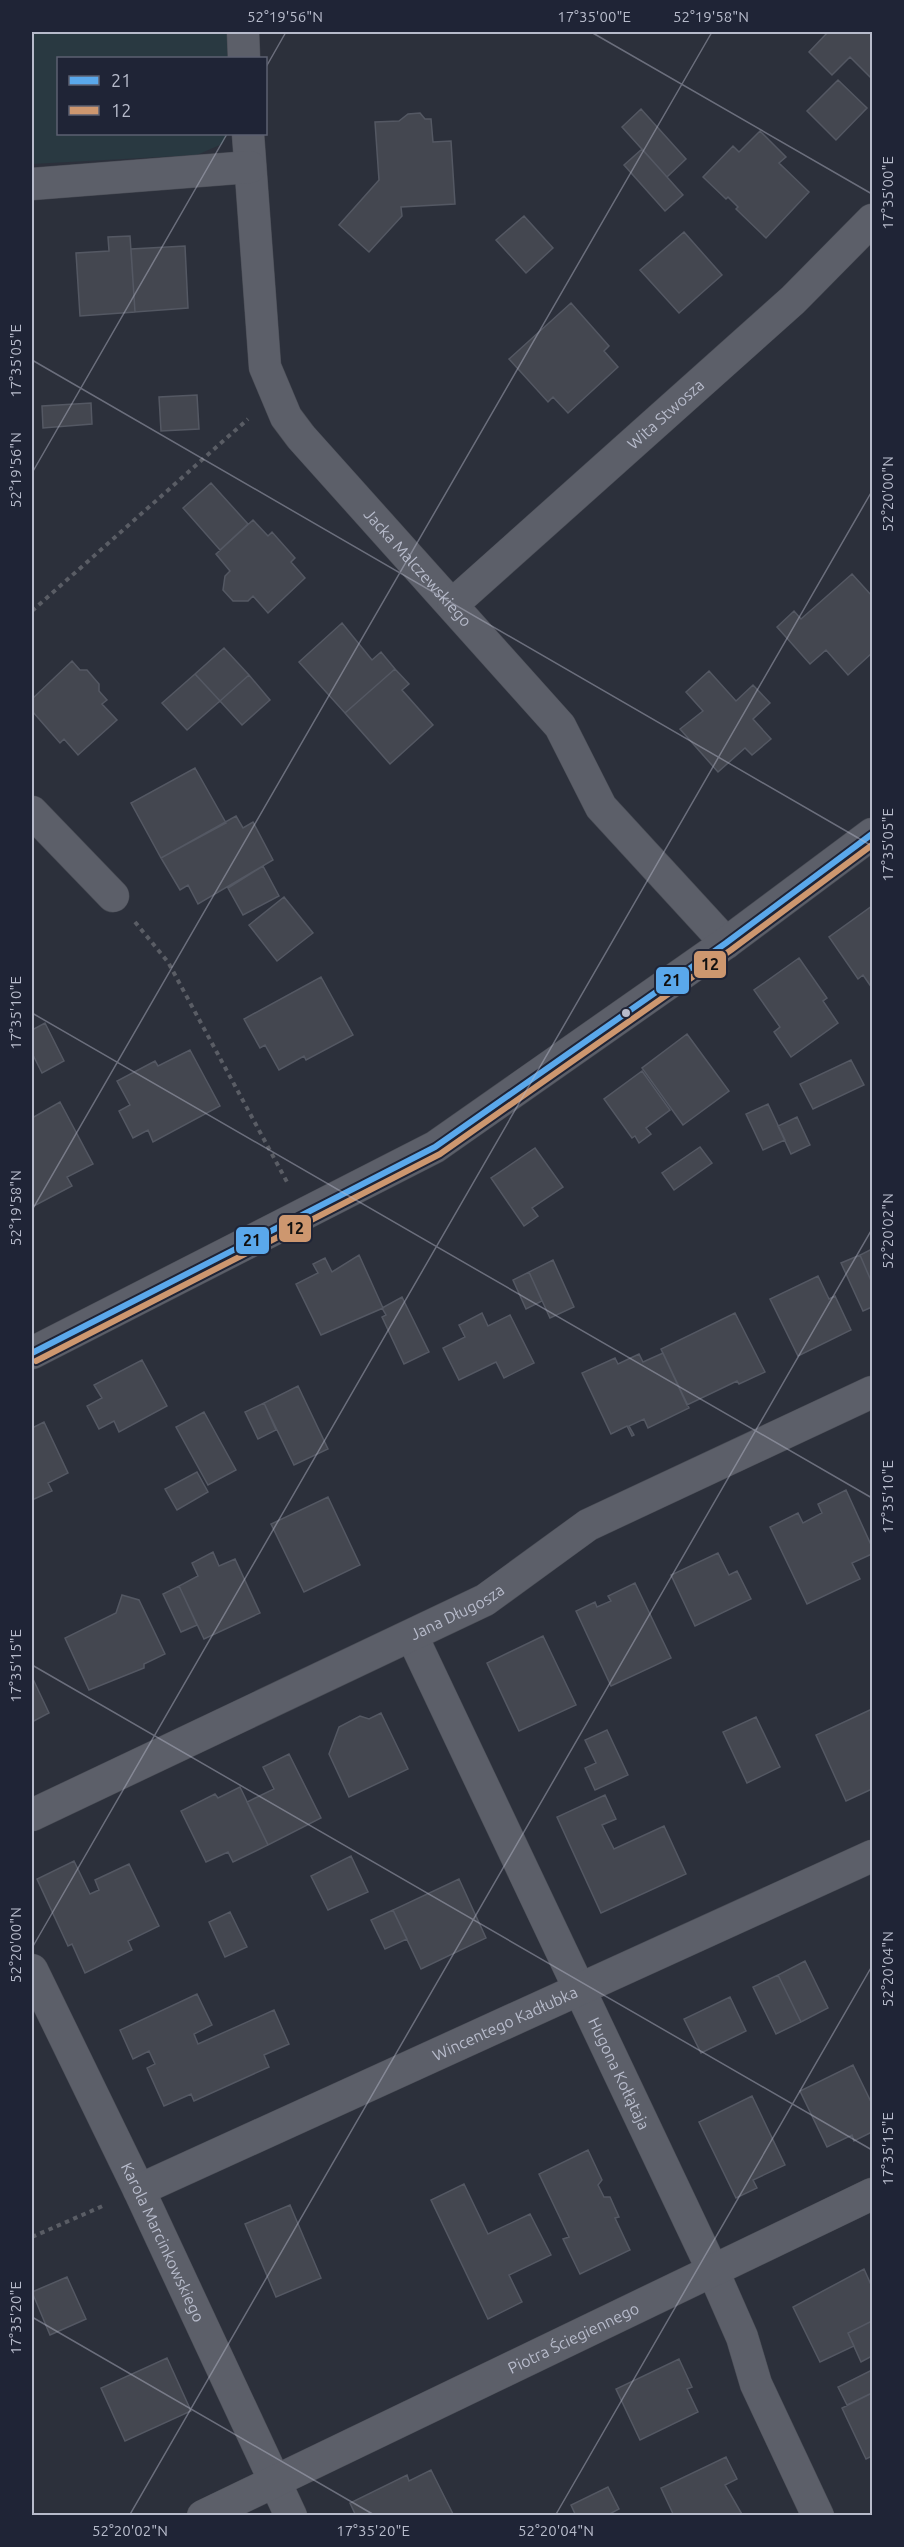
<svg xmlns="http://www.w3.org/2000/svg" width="904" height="2547" font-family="Ubuntu,sans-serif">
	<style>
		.green { fill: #293941 }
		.building { fill: #444750; stroke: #545863; stroke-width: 1.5 }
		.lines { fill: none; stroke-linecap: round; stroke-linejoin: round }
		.minor-casing { stroke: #484b54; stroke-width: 33 }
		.path { stroke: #5a5d65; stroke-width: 4; stroke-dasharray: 4.5 4.5; stroke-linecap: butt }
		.minor { stroke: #5c5f69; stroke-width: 32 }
		.bus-1-casing { stroke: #1f2436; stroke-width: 10 }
		.bus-2-casing { stroke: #1f2436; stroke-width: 10 }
		.bus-1 { stroke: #5aa8eb; stroke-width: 6 }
		.bus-2 { stroke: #cd976f; stroke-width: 6 }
		.ticks { fill: none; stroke: #b7bbcb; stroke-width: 1.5; stroke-opacity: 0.45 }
		.bus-dot { fill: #b7bbcb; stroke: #1f2436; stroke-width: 2 }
		.labels { text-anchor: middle; stroke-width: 5; stroke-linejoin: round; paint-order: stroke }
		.street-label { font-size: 16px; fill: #b7bbcb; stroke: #1f2436 }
		.line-badge { stroke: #1f2436; stroke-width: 2 }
		.pale-badge-label { font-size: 16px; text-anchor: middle; font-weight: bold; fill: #111 }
		.neatline { fill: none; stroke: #b7bbcb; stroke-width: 2 }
		.ticks-label { font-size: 15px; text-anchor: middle; fill: #b7bbcb }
	</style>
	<rect width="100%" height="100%" fill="#2c303b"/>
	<path class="green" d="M32,32H228L230,58H58V134H227L222,144L197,155L32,164Z"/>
	<path class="building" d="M828,32H872V79L850,57L832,75L809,52Z
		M838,80L867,108L836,140L807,111Z
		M641,109L686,159L667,177L622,127Z
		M420,113L425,119H431L433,142L451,141L455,204L401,207L402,216L369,252L339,225L379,180L375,122L399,121L408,114Z
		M760,131L786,157L779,163L809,192L766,238L736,209L738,207L728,197L726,199L703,177L733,146L739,152Z
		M642,149L683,195L665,211L624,165Z
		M524,216L553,248L526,273L496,240Z
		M684,232L722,275L679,313L640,270Z
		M130,236L135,312L80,316L76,253L109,251L108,237Z
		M185,246L188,308L135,312L131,249Z
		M571,303L609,346L604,351L618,367L568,413L553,397L548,402L509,359Z
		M197,395L199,429L161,431L159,397Z
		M91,403L92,424L43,428L42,406Z
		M211,483L248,524L220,550L183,508Z
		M253,520L268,536L272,532L295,558L291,562L305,578L268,613L253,596L248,601H233L223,590L225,576L230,571L216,554Z
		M852,574L872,596V653L848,675L826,650L810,664L777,627L794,611L801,619Z
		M342,623L372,660L381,652L395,669L345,713L299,662Z
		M224,648L249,675L220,701L195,674Z
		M72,661L80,670H87L99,684V691L107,700L102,704L117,720L78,755L64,739L60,743L32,711V699Z
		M395,669L409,684L402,690L433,725L390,764L345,713Z
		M709,671L736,701L753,685L770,703L753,719L771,739L752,755L745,748L718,772L680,729L703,711L686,692Z
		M195,674L220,701L187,730L162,703Z
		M249,675L270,700L242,725L220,701Z
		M195,768L226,823L161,858L131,803Z
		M236,816L243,828L253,822L273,860L198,904L188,885L180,890L161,858Z
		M263,866L279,896L243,915L228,888Z
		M284,897L313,933L277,961L249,925Z
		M872,906V988L863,975L858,979L829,937Z
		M799,958L827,998L823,1001L838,1023L791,1057L774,1032L780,1027L754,990Z
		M321,977L353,1035L306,1060L304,1056L279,1070L265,1045L260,1048L244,1019Z
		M45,1023L64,1061L42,1073L32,1053V1030Z
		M687,1034L729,1091L683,1125L642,1068Z
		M190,1050L220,1106L153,1142L148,1130L133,1138L119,1111L130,1105L117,1081L155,1061L158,1066Z
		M851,1060L864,1085L813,1109L800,1084Z
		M642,1071L670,1110L646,1128L651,1134L639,1143L635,1136L632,1138L604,1099Z
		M60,1102L93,1164L67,1177L72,1186L32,1207V1118Z
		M768,1104L785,1140L763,1150L746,1114Z
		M797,1117L810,1145L791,1154L778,1126Z
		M700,1147L712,1163L674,1190L662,1173Z
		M535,1148L563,1187L532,1208L538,1216L524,1226L491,1178Z
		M872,1249V1283L860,1255Z
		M359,1255L383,1308L321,1335L296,1284L318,1273L313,1264L325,1258L332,1272Z
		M860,1255L872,1283V1307L863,1311L841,1263Z
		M553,1260L574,1307L550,1318L529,1272Z
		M529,1272L542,1301L526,1309L513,1280Z
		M818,1276L829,1299L835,1296L851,1330L798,1356L770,1299Z
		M402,1297L429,1352L404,1364L382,1317L386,1315L382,1308Z
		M482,1313L488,1326L510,1315L534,1363L504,1378L496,1362L459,1380L443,1348L465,1337L459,1325Z
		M735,1313L765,1372L739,1384L737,1381L687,1405L661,1349Z
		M663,1353L689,1408L648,1428L644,1419L629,1426L634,1435L632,1436L627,1426L611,1434L582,1373L615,1358L618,1364L639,1354L643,1362Z
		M142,1360L167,1406L119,1432L114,1421L99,1429L87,1406L102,1398L94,1385Z
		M298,1386L328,1449L294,1465L264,1403Z
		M264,1403L276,1430L258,1439L245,1412Z
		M204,1412L236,1470L208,1485L176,1427Z
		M44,1422L68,1473L48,1483L52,1491L32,1500V1428Z
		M197,1472L208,1492L177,1510L165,1489Z
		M846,1490L872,1547V1554L852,1563L860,1579L807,1604L770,1527L798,1513L803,1523L822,1513L818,1504Z
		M328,1497L360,1565L304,1592L271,1524Z
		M213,1552L219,1566L235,1559L260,1613L204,1639L179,1586L198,1576L192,1563Z
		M718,1553L729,1575L737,1571L751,1599L695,1626L671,1575Z
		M635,1583L671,1658L611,1686L576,1611L595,1602L597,1607L611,1601L608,1596Z
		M179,1586L197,1625L181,1632L163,1594Z
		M122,1595L139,1600L165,1654L144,1664V1668L89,1690L65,1638L116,1613Z
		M543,1636L576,1705L519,1731L487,1663Z
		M33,1679L49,1713L32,1722V1680Z
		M872,1709V1789L846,1801L816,1735Z
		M381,1713L408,1769L349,1797L329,1754L339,1727L360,1716L369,1719Z
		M756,1717L780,1767L747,1783L723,1732Z
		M607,1730L628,1775L595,1790L585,1768L596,1763L585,1740Z
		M289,1754L321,1818L268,1845L247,1802L274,1789L263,1767Z
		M240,1787L268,1845L233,1862L228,1852L206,1862L181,1811L215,1794L218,1798Z
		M605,1795L616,1819L602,1825L614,1849L664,1826L686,1874L601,1913L557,1817Z
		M351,1856L368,1892L328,1910L311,1876Z
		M74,1861L90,1894L99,1890L95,1880L129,1864L159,1926L128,1941L132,1950L85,1973L72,1944L68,1946L37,1879Z
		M459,1879L486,1938L421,1969L393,1910Z
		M393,1910L407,1939L385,1949L371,1920Z
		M230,1912L247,1947L225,1957L209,1922Z
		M805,1961L828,2008L801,2022L778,1975Z
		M778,1975L801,2022L776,2034L753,1987Z
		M197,1994L212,2025L194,2034L198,2044L274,2010L289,2044L264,2055L269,2067L194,2101L191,2094L164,2106L147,2068L155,2064L149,2051L133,2059L120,2030Z
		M730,1997L746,2031L701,2053L684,2019Z
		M853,2065L872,2104V2132L854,2141L852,2135L827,2147L800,2091Z
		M752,2096L785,2165L753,2180L757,2188L736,2198L699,2122Z
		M588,2150L602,2180L598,2185L604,2197H610L619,2217L615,2218L630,2250L580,2274L563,2239L569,2237L539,2174Z
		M464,2184L488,2234L530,2214L551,2255L509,2275L522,2302L488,2319L431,2200Z
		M290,2205L321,2278L276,2297L245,2224Z
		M864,2269L872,2287V2321L848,2333L854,2346L820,2362L793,2307Z
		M67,2277L86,2319L50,2335L32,2292Z
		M872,2321V2356L861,2362L848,2333Z
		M167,2358L191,2411L125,2441L101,2388Z
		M679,2359L692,2387L687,2389L698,2412L640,2440L616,2389Z
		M872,2370V2393L847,2405L838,2387Z
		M872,2393V2456L866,2459L842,2408Z
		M726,2457L737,2479L725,2485L743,2516H674L661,2488Z
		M431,2470L454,2516H356L350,2503L407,2475L409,2481Z
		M608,2487L619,2509L606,2516H576L571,2505Z"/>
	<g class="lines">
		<defs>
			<g id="minor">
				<path d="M243,32L244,58"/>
				<path id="s1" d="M248,134L265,367L286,417L301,437L560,726L601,807L726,943"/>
				<path d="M32,184L250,167"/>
				<path id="s2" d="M453,604L793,300L872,220"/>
				<path d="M32,812L113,896"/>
				<path d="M32,1353L435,1147L726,943L872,834"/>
				<path id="s3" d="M412,1636L713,2271L742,2337L756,2384L818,2516"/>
				<path id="s4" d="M32,1815L485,1600L588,1525L872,1392"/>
				<path id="s5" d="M32,1970L139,2190L291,2516"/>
				<path id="s6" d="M139,2190L872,1856"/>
				<path id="s7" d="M203,2516L872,2194"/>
			</g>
		</defs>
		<use href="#minor" class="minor-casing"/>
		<path class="path" d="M32,611L248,419
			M135,922L168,962L287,1182
			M32,2237L105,2205"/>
		<use href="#minor" class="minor"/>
		<defs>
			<path id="bus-1" d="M32,1353L435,1147L726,943L872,834"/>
			<path id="bus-2" d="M36,1361L440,1154L731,950L872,845"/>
		</defs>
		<use href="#bus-1" class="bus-1-casing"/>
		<use href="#bus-2" class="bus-2-casing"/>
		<use href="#bus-1" class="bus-1"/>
		<use href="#bus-2" class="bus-2"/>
	</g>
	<path class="ticks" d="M591,32L872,194M266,67L286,32M32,360L872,846M32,473L227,134M32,1013L872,1498M32,1210L712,32M32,1665L872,2150M32,1948L872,491M32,2317L376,2516M129,2516L872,1229M555,2516L872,1966"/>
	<circle class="bus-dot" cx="626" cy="1013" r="5"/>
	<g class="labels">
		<g class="street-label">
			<text dy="6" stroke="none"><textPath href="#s2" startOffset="285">Wita Stwosza</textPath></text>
			<text dy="6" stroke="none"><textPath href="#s1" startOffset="488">Jacka Malczewskiego</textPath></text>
			<text dy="6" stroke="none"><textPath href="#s4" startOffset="471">Jana Długosza</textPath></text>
			<text dy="6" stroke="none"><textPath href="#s6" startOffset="402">Wincentego Kadłubka</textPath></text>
			<text dy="6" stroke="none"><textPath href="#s3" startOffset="484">Hugona Kołłątaja</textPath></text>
			<text dy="6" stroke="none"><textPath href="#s5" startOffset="302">Karola Marcinkowskiego</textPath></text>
			<text dy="6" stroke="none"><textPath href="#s7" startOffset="411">Piotra Ściegiennego</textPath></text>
		</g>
	</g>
	<g class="line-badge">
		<rect x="693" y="950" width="34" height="29" rx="6" fill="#cd976f"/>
		<rect x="655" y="966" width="35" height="29" rx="6" fill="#5aa8eb"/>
		<rect x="278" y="1214" width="34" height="29" rx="6" fill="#cd976f"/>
		<rect x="235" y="1226" width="35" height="29" rx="6" fill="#5aa8eb"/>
	</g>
	<g class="pale-badge-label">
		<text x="710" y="970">12</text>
		<text x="672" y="986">21</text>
		<text x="295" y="1234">12</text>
		<text x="252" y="1246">21</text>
	</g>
	<rect width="904" height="2547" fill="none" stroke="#1f2436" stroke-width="66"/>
	<rect x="57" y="57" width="210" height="78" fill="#1f2436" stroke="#5c6072" stroke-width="1.5"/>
	<rect x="69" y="76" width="30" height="9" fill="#5aa8eb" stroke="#5c6072" stroke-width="1.5"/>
	<text x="111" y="87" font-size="18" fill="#b7bbcb">21</text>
	<rect x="69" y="106" width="30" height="9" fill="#cd976f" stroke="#5c6072" stroke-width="1.5"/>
	<text x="111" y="117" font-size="18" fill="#b7bbcb">12</text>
	<rect x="33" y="33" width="838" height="2481" class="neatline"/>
	<g class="ticks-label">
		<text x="285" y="22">52°19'56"N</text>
		<text x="594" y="22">17°35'00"E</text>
		<text x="711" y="22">52°19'58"N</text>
		<text transform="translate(888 193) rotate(-90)" y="5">17°35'00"E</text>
		<text transform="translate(16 361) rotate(-90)" y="5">17°35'05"E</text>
		<text transform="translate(16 470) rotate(-90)" y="5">52°19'56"N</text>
		<text transform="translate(888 494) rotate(-90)" y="5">52°20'00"N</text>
		<text transform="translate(888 845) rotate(-90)" y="5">17°35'05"E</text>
		<text transform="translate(16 1013) rotate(-90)" y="5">17°35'10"E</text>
		<text transform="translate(16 1208) rotate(-90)" y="5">52°19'58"N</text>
		<text transform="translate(888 1231) rotate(-90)" y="5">52°20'02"N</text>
		<text transform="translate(888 1497) rotate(-90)" y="5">17°35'10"E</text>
		<text transform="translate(16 1666) rotate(-90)" y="5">17°35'15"E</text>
		<text transform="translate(16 1945) rotate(-90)" y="5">52°20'00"N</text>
		<text transform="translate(888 1969) rotate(-90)" y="5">52°20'04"N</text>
		<text transform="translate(888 2149) rotate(-90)" y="5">17°35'15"E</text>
		<text transform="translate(16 2318) rotate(-90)" y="5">17°35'20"E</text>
		<text x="130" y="2536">52°20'02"N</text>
		<text x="373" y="2536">17°35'20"E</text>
		<text x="556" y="2536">52°20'04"N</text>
	</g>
</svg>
